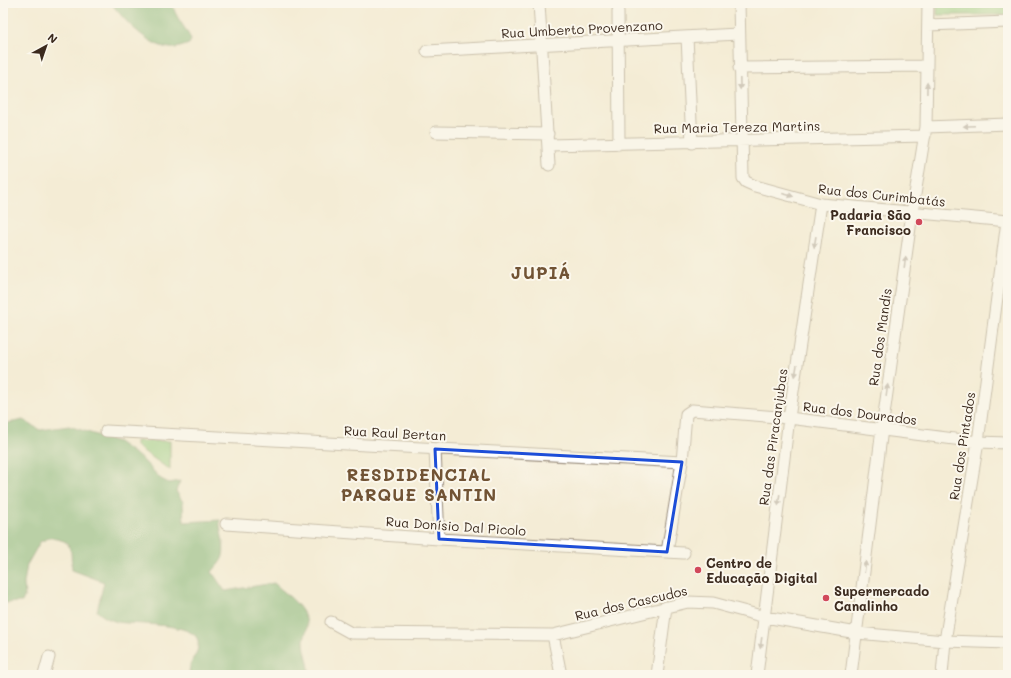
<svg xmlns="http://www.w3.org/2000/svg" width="1011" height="678" font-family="Mali,sans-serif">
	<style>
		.green { fill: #8fca7e; stroke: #657a4e }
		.forest { fill: #73ae6d; stroke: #576c46 }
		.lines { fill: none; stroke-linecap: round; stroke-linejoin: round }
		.street-casing { stroke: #988b7a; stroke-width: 13 }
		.street { stroke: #fff; stroke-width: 11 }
		.oneway { fill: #a79f9a }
		.marked { fill: none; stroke: #1d4ed8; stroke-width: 3; stroke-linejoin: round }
		.poi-dot { fill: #d1495b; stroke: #fbf7ec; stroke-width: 1.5 }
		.labels { text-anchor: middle; stroke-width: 4; stroke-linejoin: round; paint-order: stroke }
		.street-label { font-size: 13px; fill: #3b2a1e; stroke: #fbf7ec }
		.poi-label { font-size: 13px; font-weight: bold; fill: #3b2a1e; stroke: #fbf7ec; text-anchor: start }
		.district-label { font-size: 17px; font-weight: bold; letter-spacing: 1px; fill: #715334; stroke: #fbf7ec }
	</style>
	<rect width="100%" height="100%" fill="#fbf7ec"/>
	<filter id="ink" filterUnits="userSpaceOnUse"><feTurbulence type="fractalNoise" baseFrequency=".025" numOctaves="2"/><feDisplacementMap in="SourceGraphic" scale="8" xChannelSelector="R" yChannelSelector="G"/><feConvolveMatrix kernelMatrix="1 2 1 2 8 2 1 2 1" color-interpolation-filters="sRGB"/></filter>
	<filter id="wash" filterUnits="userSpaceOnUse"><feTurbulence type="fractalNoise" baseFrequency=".012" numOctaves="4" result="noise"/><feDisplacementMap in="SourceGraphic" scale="16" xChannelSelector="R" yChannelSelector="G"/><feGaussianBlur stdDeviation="0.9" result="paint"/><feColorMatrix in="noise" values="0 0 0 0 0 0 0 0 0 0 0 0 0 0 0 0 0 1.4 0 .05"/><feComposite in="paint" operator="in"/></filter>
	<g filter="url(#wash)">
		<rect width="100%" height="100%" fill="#f4ecd6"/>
		<path class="green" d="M937,3H1008V15H937Z
			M136,441H170V470L136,446Z"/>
		<path class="forest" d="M111,3H173C173,16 187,28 191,40L189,44C183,46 176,49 170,48C149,47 123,19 111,3Z
			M23,420L40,430L69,426L118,442L142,459L161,479L169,483L180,481L176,491L183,502L184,522L220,520C219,532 226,544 223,556C222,561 215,568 212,572L225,591L274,583C286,594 307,608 307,626C307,631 304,636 304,641C304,653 310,663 309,675H219L215,673L206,675H189C189,658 200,655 198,641C195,622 133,625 118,622C110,620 103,617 97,611L104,582L72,570L71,552L68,544L64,541L51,537L40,542L27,565L24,583L25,595L22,602L3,603V424Z"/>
	</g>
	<g filter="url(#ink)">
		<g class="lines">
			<defs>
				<path id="street" d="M539,3L549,165
					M739,3L743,178L746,182L755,186L821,204L1008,221
					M618,11L619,144
					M928,25L1008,22
					M687,37L692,143
					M427,51L738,34
					M739,68L927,66
					M926,127L1008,124
					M436,132L548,134
					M549,145L925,136
					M106,431L682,462
					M435,449L439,539
					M226,524L439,539L684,553
					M667,552L682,462L686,414L692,410L789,418L978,442L1008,443
					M331,622L351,633L553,635L688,602L713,603L765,617L857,633L945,641L1008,643
					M553,635L561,675
					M44,675L49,657
					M657,675L666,607
					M757,675L789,418L821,204
					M851,675L882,429L912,213L926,127L928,3
					M942,675L945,641L978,442L1007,221"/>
			</defs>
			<use href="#street" class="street-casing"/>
			<use href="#street" class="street"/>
		</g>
		<defs><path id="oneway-solid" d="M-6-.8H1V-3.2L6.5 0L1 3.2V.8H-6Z"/></defs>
		<g class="oneway">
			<use href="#oneway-solid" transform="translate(740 84) rotate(88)"/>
			<use href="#oneway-solid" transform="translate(927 88) rotate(-89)"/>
			<use href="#oneway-solid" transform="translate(969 126) rotate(178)"/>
			<use href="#oneway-solid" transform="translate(788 195) rotate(15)"/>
			<use href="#oneway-solid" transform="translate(815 242) rotate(99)"/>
			<use href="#oneway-solid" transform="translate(905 262) rotate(-82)"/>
			<use href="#oneway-solid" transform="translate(796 371) rotate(99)"/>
			<use href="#oneway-solid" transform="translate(887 390) rotate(-82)"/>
			<use href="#oneway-solid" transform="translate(779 500) rotate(97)"/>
			<use href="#oneway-solid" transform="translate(865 567) rotate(-83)"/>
			<use href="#oneway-solid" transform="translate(761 643) rotate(98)"/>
		</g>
	</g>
	<path d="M0 0H1011V678H0ZM435,449L682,462L667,552L439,539Z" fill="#f4ecd6" fill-opacity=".55" fill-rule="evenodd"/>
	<path class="marked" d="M435,449L682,462L667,552L439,539Z"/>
	<g class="poi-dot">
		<circle cx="919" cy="222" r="4"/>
		<circle cx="698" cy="570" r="4"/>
		<circle cx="826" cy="598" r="4"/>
	</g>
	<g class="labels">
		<g class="street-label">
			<text transform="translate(582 29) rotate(-3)" y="5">Rua Umberto Provenzano</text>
			<text transform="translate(737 127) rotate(-1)" y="5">Rua Maria Tereza Martins</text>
			<text transform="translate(882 195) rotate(6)" y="5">Rua dos Curimbatás</text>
			<text transform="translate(880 337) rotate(-82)" y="5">Rua dos Mandis</text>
			<text transform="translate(860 413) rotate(7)" y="5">Rua dos Dourados</text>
			<text transform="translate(395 433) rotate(3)" y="5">Rua Raul Bertan</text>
			<text transform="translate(773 437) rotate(-82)" y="5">Rua das Piracanjubas</text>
			<text transform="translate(962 446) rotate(-81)" y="5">Rua dos Pintados</text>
			<text transform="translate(456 526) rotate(4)" y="5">Rua Donísio Dal Picolo</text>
			<text transform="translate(631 603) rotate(-13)" y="5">Rua dos Cascudos</text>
		</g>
		<g class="poi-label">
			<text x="911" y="220" text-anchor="end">Padaria São<tspan x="911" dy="15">Francisco</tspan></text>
			<text x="706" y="568">Centro de<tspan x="706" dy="15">Educação Digital</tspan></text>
			<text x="834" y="596">Supermercado<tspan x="834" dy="15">Canalinho</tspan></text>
		</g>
		<g class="district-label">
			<text x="541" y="279">JUPIÁ</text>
			<text x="419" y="481">RESDIDENCIAL<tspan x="419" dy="20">PARQUE SANTIN</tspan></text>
		</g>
	</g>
	<rect width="1011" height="678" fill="none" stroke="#fbf7ec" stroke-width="16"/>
	<g transform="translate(46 46) rotate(40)" stroke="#fbf7ec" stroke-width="3" paint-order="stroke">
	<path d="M0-3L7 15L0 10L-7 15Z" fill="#3b2a1e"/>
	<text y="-6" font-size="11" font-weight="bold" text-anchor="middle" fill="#3b2a1e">N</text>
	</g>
</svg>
